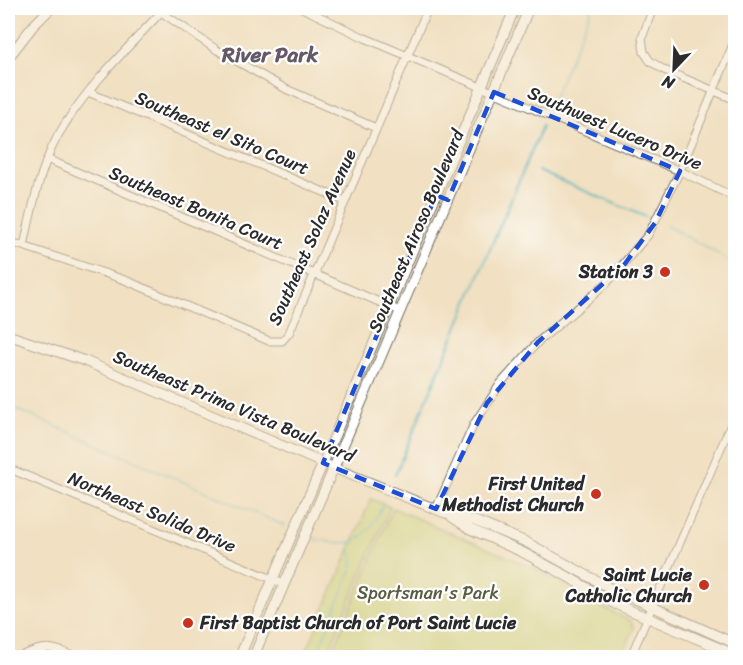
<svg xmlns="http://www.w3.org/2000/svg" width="743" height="665" font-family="Sriracha,sans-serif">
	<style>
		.green { fill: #c5d375; stroke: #787f50; stroke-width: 1.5 }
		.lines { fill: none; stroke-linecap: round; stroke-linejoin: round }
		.stream { stroke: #3fafbb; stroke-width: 1.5 }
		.street-casing { stroke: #706a60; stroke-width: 9 }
		.secondary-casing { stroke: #706a60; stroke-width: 11 }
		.street { stroke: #fff; stroke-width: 7 }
		.secondary { stroke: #fff; stroke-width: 9 }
		.marked { fill: none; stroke: #1d4ed8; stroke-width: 4.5; stroke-dasharray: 12 8; stroke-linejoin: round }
		.poi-dot { fill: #c8321e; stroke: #fff; stroke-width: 2 }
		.labels { text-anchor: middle; stroke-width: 4.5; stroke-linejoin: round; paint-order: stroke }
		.street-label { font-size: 18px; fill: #2b2b2b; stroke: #fff }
		.poi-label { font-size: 18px; font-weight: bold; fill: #2b2b2b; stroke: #fff; text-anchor: end }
		.park-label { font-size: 18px; fill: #595d41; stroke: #fff }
		.quarter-label { font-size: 21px; font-weight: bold; fill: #645a67; stroke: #fff }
	</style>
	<rect width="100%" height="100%" fill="#fff"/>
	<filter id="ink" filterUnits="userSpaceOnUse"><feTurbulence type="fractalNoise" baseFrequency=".0167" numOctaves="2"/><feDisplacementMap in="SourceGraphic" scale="12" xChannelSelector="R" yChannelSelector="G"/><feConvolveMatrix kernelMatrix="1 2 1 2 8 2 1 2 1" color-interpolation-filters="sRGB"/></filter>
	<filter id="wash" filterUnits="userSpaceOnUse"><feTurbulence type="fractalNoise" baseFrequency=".008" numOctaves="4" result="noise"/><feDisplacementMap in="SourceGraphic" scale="24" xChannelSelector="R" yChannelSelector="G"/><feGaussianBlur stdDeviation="1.35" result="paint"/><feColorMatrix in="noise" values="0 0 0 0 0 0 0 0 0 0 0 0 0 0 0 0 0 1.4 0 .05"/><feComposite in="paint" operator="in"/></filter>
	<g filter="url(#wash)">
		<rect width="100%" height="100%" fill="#f1e0c1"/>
		<path class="green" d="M371,499L390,507L326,657H304Z
			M393,508L538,570L600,606L631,621L634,628L622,657H330Z"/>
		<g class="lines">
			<path class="stream" d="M551,104L592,8
				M538,171L646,217
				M667,226L718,254L736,266
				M8,408L18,410L285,526
				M395,475L542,126
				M315,539C353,549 368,541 383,504
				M315,658L351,571L353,564L350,543"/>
		</g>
	</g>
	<g filter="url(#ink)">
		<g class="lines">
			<defs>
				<path id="street" d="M155,8L217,50L286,89L376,128
					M302,8L365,38L680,171L736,198
					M653,8L642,38L644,52L650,61L664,70L736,100
					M88,92L345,201
					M47,159L400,311
					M8,241L125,280L269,341H282L289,333L428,8
					M24,246C33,204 41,160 65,124C91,83 128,48 161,12
					M8,468L284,584
					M436,509L474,424L501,383L538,342L606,284L648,235L680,171L736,37
					M15,658C46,646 47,644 78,658
					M630,658L736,413"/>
				<path id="secondary" d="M8,58L33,26L51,8
					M8,335L85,361L334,468L445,513L475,521L526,542L608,587L736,644
					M452,517L470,529L522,552L563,574L615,604L736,655
					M239,658L323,463L515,8
					M253,658L529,8"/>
			</defs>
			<use href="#street" class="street-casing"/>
			<use href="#secondary" class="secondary-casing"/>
			<use href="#street" class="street"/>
			<use href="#secondary" class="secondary"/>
		</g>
	</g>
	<path d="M0 0H743V665H0ZM494,92L680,171L655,223L624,265L538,342L487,403L436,509L323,463L436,195L448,200Z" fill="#f1e0c1" fill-opacity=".55" fill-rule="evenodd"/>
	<path class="marked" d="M494,92L680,171L655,223L624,265L538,342L487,403L436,509L323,463L436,195L448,200Z"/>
	<g class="poi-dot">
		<circle cx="665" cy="272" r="6"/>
		<circle cx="596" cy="494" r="6"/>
		<circle cx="704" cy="585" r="6"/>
		<circle cx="188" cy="623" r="6"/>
	</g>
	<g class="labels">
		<g class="street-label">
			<text transform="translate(615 128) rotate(23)" y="6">Southwest Lucero Drive</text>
			<text transform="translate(222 133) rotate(23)" y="6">Southeast el Sito Court</text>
			<text transform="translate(196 208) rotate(23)" y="6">Southeast Bonita Court</text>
			<text transform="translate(416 231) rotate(-67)" y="6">Southeast Airoso Boulevard</text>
			<text transform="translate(312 237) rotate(-66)" y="6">Southeast Solaz Avenue</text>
			<text transform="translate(234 406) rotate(23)" y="6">Southeast Prima Vista Boulevard</text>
			<text transform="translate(152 512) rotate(23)" y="6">Northeast Solida Drive</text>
		</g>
		<g class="poi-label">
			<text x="653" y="278">Station 3</text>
			<text x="584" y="490">First United<tspan x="584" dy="21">Methodist Church</tspan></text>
			<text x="692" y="581">Saint Lucie<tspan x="692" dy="21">Catholic Church</tspan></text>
			<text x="200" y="629" text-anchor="start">First Baptist Church of Port Saint Lucie</text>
		</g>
		<g class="park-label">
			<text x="428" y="599">Sportsman's Park</text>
		</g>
		<g class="quarter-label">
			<text x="270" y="62">River Park</text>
		</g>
	</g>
	<rect width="743" height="665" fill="none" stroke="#fff" stroke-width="30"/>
	<g transform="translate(674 69) rotate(203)" stroke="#ffffff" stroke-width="4.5" paint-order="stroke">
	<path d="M0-4.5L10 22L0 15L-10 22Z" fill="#2b2b2b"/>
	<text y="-9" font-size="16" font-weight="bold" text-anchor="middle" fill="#2b2b2b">N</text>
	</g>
</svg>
